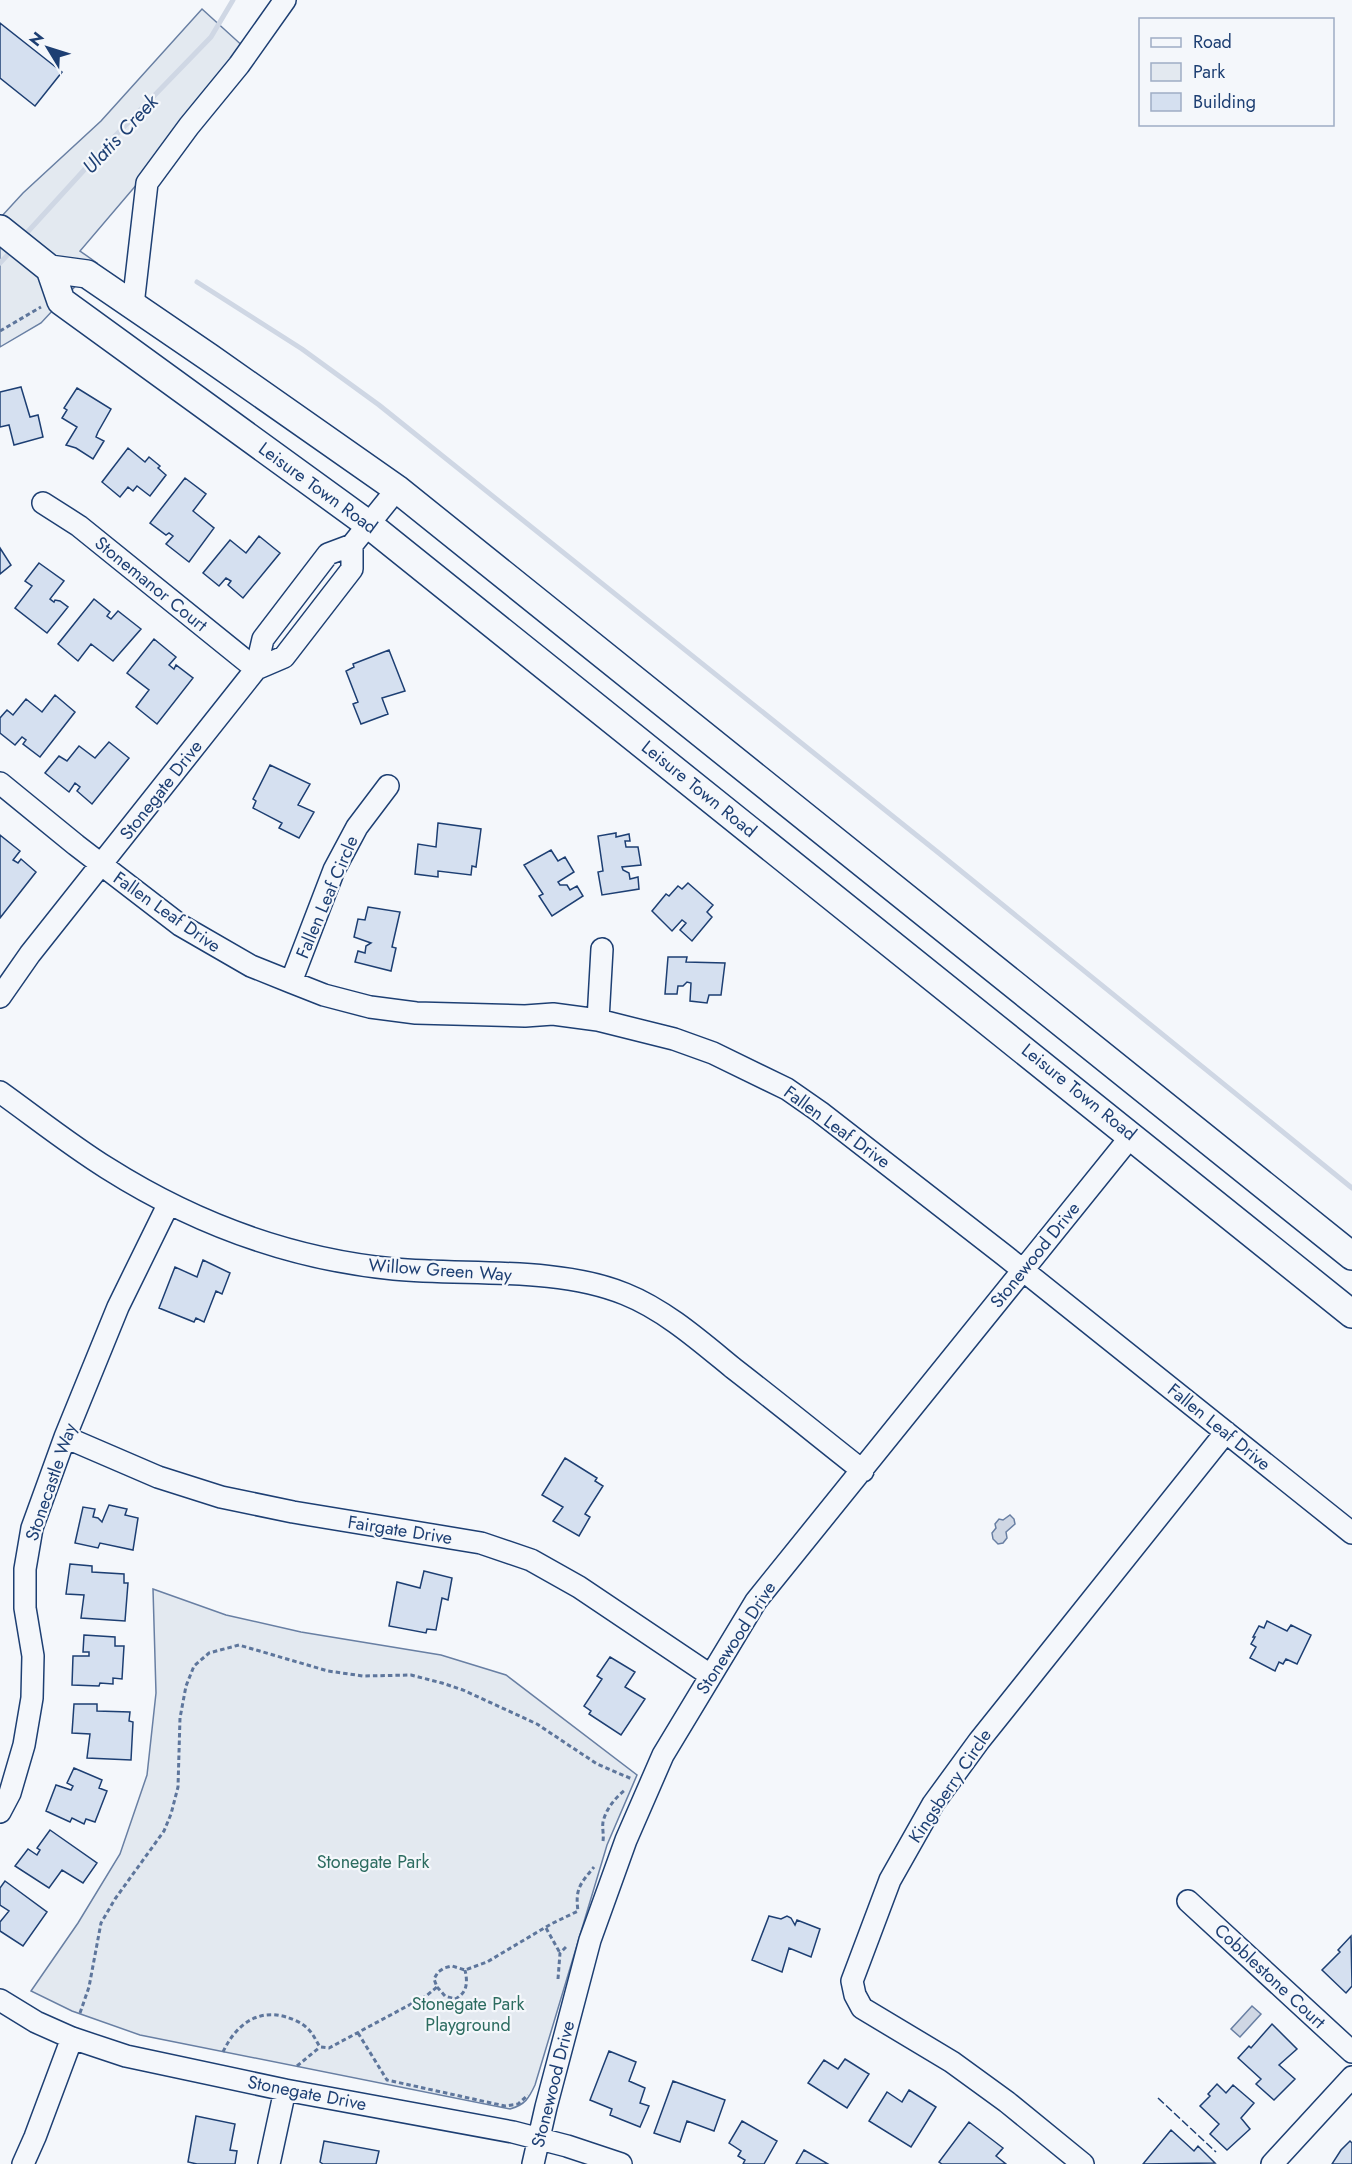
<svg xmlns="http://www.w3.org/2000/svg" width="1352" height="2164" font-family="Jost,sans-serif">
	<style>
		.green { fill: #e3e9f0; stroke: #687fa3; stroke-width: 1.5 }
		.water { fill: #cfd7e4; stroke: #687fa3; stroke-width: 1.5 }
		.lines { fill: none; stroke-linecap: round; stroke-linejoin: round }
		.stream { stroke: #cfd7e4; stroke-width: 5 }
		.building { fill: #d5e0f0; stroke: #1d3f73; stroke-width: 1.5 }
		.minor-casing { stroke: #1d3f73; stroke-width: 24 }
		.major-casing { stroke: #1d3f73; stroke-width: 30 }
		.path { stroke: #5e769c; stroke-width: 3; stroke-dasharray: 4.5 3; stroke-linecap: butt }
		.minor { stroke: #f4f7fb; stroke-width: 21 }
		.major { stroke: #f4f7fb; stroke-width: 27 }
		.fence { stroke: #1d3f73; stroke-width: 1.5; stroke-dasharray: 8 3; stroke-linecap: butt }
		.labels { text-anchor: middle; stroke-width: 4.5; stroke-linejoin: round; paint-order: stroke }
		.street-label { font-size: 18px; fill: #1d3f73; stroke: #f4f7fb }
		.park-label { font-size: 18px; fill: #2c6c60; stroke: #f4f7fb }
		.water-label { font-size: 20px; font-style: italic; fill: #1d3f73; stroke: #f4f7fb }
	</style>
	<rect width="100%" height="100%" fill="#f4f7fb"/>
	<path class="green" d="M202,9L246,49L195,116L80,251L97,263L41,323L0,347V218L23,193L101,121Z
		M153,1589L226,1615L301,1632L441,1655L506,1675L637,1775L607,1845L535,2085C529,2098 525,2105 510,2109L140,2035L72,2011L31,1991L78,1923L120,1854L147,1775L156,1693Z"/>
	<path class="water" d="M1010,1515L1014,1519L1015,1524L1006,1532L1007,1538L1003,1543L998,1544L993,1539L992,1533L996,1528L995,1524L999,1519L1003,1520Z
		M1252,2006L1261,2014L1240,2037L1231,2029Z"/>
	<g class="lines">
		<path class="stream" d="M23,237L116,135L211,37L233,0
			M0,263L13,249
			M197,282L302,349L379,405L940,854L1352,1188"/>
	</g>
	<path class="building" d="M0,23L62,72L35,106L0,78Z
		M21,387L30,417L38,415L43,437L14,445L9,425L0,427V392Z
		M77,388L111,409L98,432L96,437L104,441L93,459L76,448L66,445L77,427L62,418L67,410L64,408Z
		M128,448L145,462L149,457L160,466L158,468L166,475L150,496L137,486L133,491L128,487L120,497L102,482Z
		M185,478L206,494L193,511L214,528L189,562L166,544L173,536L169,533L166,535L150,523Z
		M259,536L280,553L243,598L228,585L231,581L226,578L219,586L203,573L230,540L246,553Z
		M0,548L11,565L0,574Z
		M39,563L64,581L50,599L54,602L55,600L60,601L68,607L47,633L15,608L32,586L25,581Z
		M94,599L110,612L107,616L111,619L118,611L141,629L113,661L91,644L78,661L58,644Z
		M154,639L176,657L169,665L174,669L176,665L193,678L157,724L136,707L149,690L127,673Z
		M389,650L405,691L382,698L388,714L361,724L353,704L358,702L346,671L354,667L353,664Z
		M55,695L75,712L40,757L23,744L26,740L22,737L15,745L0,733V718L7,710L13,715L26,699L42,712Z
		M109,742L129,758L92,804L77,791L80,787L75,783L69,792L45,773L59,756L67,761L79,746L95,758Z
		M270,765L310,784L298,805L314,812L299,838L279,828L282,823L253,808L256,801L253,799Z
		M438,823L481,829L476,867L472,866L471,875L438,871V877L415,874L418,844L436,847Z
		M616,833V837L629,834L630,841H625L626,847H638L641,865L622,867L623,870L629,873L630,879L638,877L639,889L602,895L598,872L603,871L598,836Z
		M0,835L20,851L13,860L18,863L21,859L36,872L0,918Z
		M551,850L558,861L565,857L574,872L558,882L560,885H567L570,890L577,886L583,896L552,916L539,896L543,894L524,865Z
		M688,883L713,905L707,912L712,917L692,941L680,930L686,923L682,920L672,931L652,911L666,894L669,896L678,886L682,889Z
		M368,907L400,912L392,947L396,948L391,971L355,962L358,951L365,953L366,946L371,943L354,937L358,919L365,920Z
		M668,957H687L686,962L725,963L721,995H709L707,1003L690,1001L691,983L687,982L683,986H678L677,994H665Z
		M203,1260L230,1273L222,1294L216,1291L204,1322L196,1318L194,1322L159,1308L175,1267L197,1277Z
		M565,1458L597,1478L595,1481L603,1486L585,1514L590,1517L579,1536L553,1521L563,1507L542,1495Z
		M109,1505L127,1509L125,1515L138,1518L133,1550L100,1543L98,1548L75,1543L83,1507L95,1509L93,1517L98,1518L102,1522Z
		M70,1564L92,1566V1572L124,1574V1583H128L125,1621L81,1618L84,1595L66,1594Z
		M424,1571L452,1578L448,1600L442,1598L436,1630L427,1629L426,1633L389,1626L397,1582L420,1588Z
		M1267,1621L1287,1631L1291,1625L1311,1635L1297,1664L1286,1659L1283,1664L1279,1662L1275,1671L1250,1658L1256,1647L1251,1644L1255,1637H1253L1259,1626L1264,1628Z
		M84,1635L115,1637V1646H124L122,1679L113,1678V1684L100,1683L99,1686L72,1685L73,1656H89V1652H83Z
		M610,1657L635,1672L625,1687L645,1699L621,1735L589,1714L591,1711L584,1706L602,1679L597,1676Z
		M74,1704H97V1711L130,1712L129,1721L133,1722L131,1760L87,1758L90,1734L72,1733Z
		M74,1768L102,1780L99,1788L107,1791L95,1822L86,1819L84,1824L72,1818L70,1822L46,1811L56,1785L71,1790L73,1786L67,1783Z
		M50,1830L97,1863L83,1883L62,1870L49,1888L15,1866L28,1849L37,1855L40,1850L37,1848Z
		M5,1881L47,1912L23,1946L0,1931V1922L9,1911L0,1905V1888Z
		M769,1916L781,1919L787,1916L791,1918L795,1925L797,1920L820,1929L811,1957L789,1948L782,1972L752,1960Z
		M1351,1936L1352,1986L1346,1993L1322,1970L1340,1952L1338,1950Z
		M1272,2024L1297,2049L1279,2065L1295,2079L1274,2100L1256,2084L1261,2079L1238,2058L1249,2046L1251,2048Z
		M609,2051L636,2062L629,2081L645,2088L640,2103L649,2106L640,2127L610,2115L612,2109L590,2100Z
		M845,2059L869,2074L847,2108L808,2083L824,2060L838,2069Z
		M673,2081L725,2100L714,2131L687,2121L680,2142L654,2133Z
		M1217,2084L1226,2093L1233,2085L1254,2103L1241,2118L1250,2129L1227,2150L1210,2134L1219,2124L1200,2106L1210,2096L1208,2094Z
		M909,2090L936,2107L911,2147L869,2121L887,2092L902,2102Z
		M196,2116L235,2124L230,2150L237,2151L235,2164H197L188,2162Z
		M742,2121L777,2141L764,2164H743L745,2160L738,2156L741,2151L729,2143Z
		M969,2122L1003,2148L996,2156L1006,2164H942L939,2162Z
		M1171,2130L1194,2151L1198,2146L1215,2163L1143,2164Z
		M324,2141L379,2151L376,2164H323L320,2162Z
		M1350,2141L1352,2143V2164H1332L1341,2150Z
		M804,2150L828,2164H796Z"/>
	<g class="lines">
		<defs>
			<path id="minor" d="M133,305L147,183L189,126L239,65L285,0
				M43,503L79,526L256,669
				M256,669L284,657L352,569V545
				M0,783L76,845L180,925L251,966L291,982L324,995L370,1007L416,1013L525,1016L553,1014L598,1020L674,1039L713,1053L787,1089L820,1112L1004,1255L1352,1533
				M291,982L334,870L357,827L388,786
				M0,997L30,954L256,669L263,639L328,554L352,545L397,489
				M598,1020L602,949
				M0,1092C35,1117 70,1145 107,1168C194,1223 291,1259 394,1269C467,1276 556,1266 625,1294C665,1310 700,1341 733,1368C777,1402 820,1437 863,1471
				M65,1437L158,1477L221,1497L293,1512L481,1543L531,1560L579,1587L710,1675
				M0,1812L10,1793L24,1745L32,1698L33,1656L25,1608V1569L32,1528L65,1437L118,1307L169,1203
				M1188,1901L1352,2052
				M0,2000L36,2022L72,2038L126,2056L285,2090L513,2132L567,2146L621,2164
				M23,2164L35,2137L72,2038
				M269,2164L285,2090
				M533,2164L546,2107L590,1940L626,1840L663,1755L756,1601L1132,1135
				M1083,2164L1007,2102L952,2062L862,2008L855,1995L852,1981L890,1880L933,1804L979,1741L1226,1432
				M1272,2164L1352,2077"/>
			<path id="major" d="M0,229L50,269L87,274L210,358L397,489L1352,1256
				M50,269L61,301L368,524L1352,1314"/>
		</defs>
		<use href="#minor" class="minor-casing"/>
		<use href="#major" class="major-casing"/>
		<path class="path" d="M0,331L41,307
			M603,1841C604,1835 602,1828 603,1822C606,1809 615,1798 625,1790
			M546,1928L560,1953
			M558,1979L560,1953L567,1946
			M437,1987L445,1996L455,1999C467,1993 468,1983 465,1970
			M80,2013L89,1987L101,1923L115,1899L164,1831L171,1814L178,1787L180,1718L186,1686L194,1666L209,1653L239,1645L328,1671L363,1676L411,1675L442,1683L463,1690L537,1724L597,1764L632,1779
			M358,2033L387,2080L505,2106L518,2104L528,2095
			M223,2052C235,2026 257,2008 286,2017C293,2019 302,2023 307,2028C313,2033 316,2041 320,2047L329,2048L426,1996L437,1987L434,1979L438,1972L444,1968L452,1966L465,1970L487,1962L551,1924L578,1911C575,1889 580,1884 594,1867
			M297,2066L320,2047"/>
		<use href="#minor" class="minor"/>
		<use href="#major" class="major"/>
		<path class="fence" d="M1158,2098L1216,2152"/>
	</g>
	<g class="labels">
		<g class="street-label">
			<text transform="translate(318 488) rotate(36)" y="6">Leisure Town Road</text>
			<text transform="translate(151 584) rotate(39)" y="6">Stonemanor Court</text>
			<text transform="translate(699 789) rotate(39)" y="6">Leisure Town Road</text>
			<text transform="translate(161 790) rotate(-52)" y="6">Stonegate Drive</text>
			<text transform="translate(327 897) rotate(-67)" y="6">Fallen Leaf Circle</text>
			<text transform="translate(167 912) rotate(35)" y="6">Fallen Leaf Drive</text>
			<text transform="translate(1079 1092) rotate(39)" y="6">Leisure Town Road</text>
			<text transform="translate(837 1127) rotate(36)" y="6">Fallen Leaf Drive</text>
			<text transform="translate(1035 1255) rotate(-51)" y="6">Stonewood Drive</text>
			<text transform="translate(440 1270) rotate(4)" y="6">Willow Green Way</text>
			<text transform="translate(1219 1427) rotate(39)" y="6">Fallen Leaf Drive</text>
			<text transform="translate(51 1482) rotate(-71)" y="6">Stonecastle Way</text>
			<text transform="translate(400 1530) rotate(9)" y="6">Fairgate Drive</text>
			<text transform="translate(736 1638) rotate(-57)" y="6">Stonewood Drive</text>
			<text transform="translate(950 1786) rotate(-56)" y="6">Kingsberry Circle</text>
			<text transform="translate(1270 1976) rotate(43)" y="6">Cobblestone Court</text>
			<text transform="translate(553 2084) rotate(-76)" y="6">Stonewood Drive</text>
			<text transform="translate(307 2093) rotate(11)" y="6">Stonegate Drive</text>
		</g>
		<g class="park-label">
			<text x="373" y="1868">Stonegate Park</text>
			<text x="468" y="2010">Stonegate Park<tspan x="468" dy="21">Playground</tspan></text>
		</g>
		<g class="water-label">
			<text transform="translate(120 134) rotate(-47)" y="7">Ulatis Creek</text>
		</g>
	</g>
	<rect x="1139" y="18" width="195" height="108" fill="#f4f7fb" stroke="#9eadc5" stroke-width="1.5"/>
	<rect x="1151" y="38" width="30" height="9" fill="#f4f7fb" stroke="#9eadc5" stroke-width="1.5"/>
	<text x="1193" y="48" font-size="18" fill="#1d3f73">Road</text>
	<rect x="1151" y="63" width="30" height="18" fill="#e3e9f0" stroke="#9eadc5" stroke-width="1.5"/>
	<text x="1193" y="78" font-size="18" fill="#1d3f73">Park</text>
	<rect x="1151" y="93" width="30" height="18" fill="#d5e0f0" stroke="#9eadc5" stroke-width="1.5"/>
	<text x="1193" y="108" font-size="18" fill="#1d3f73">Building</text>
	<g transform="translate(48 48) rotate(308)" stroke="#f4f7fb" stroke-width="4.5" paint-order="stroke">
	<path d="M0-4.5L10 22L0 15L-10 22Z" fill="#1d3f73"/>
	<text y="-9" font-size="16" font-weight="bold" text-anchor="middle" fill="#1d3f73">N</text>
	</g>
</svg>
